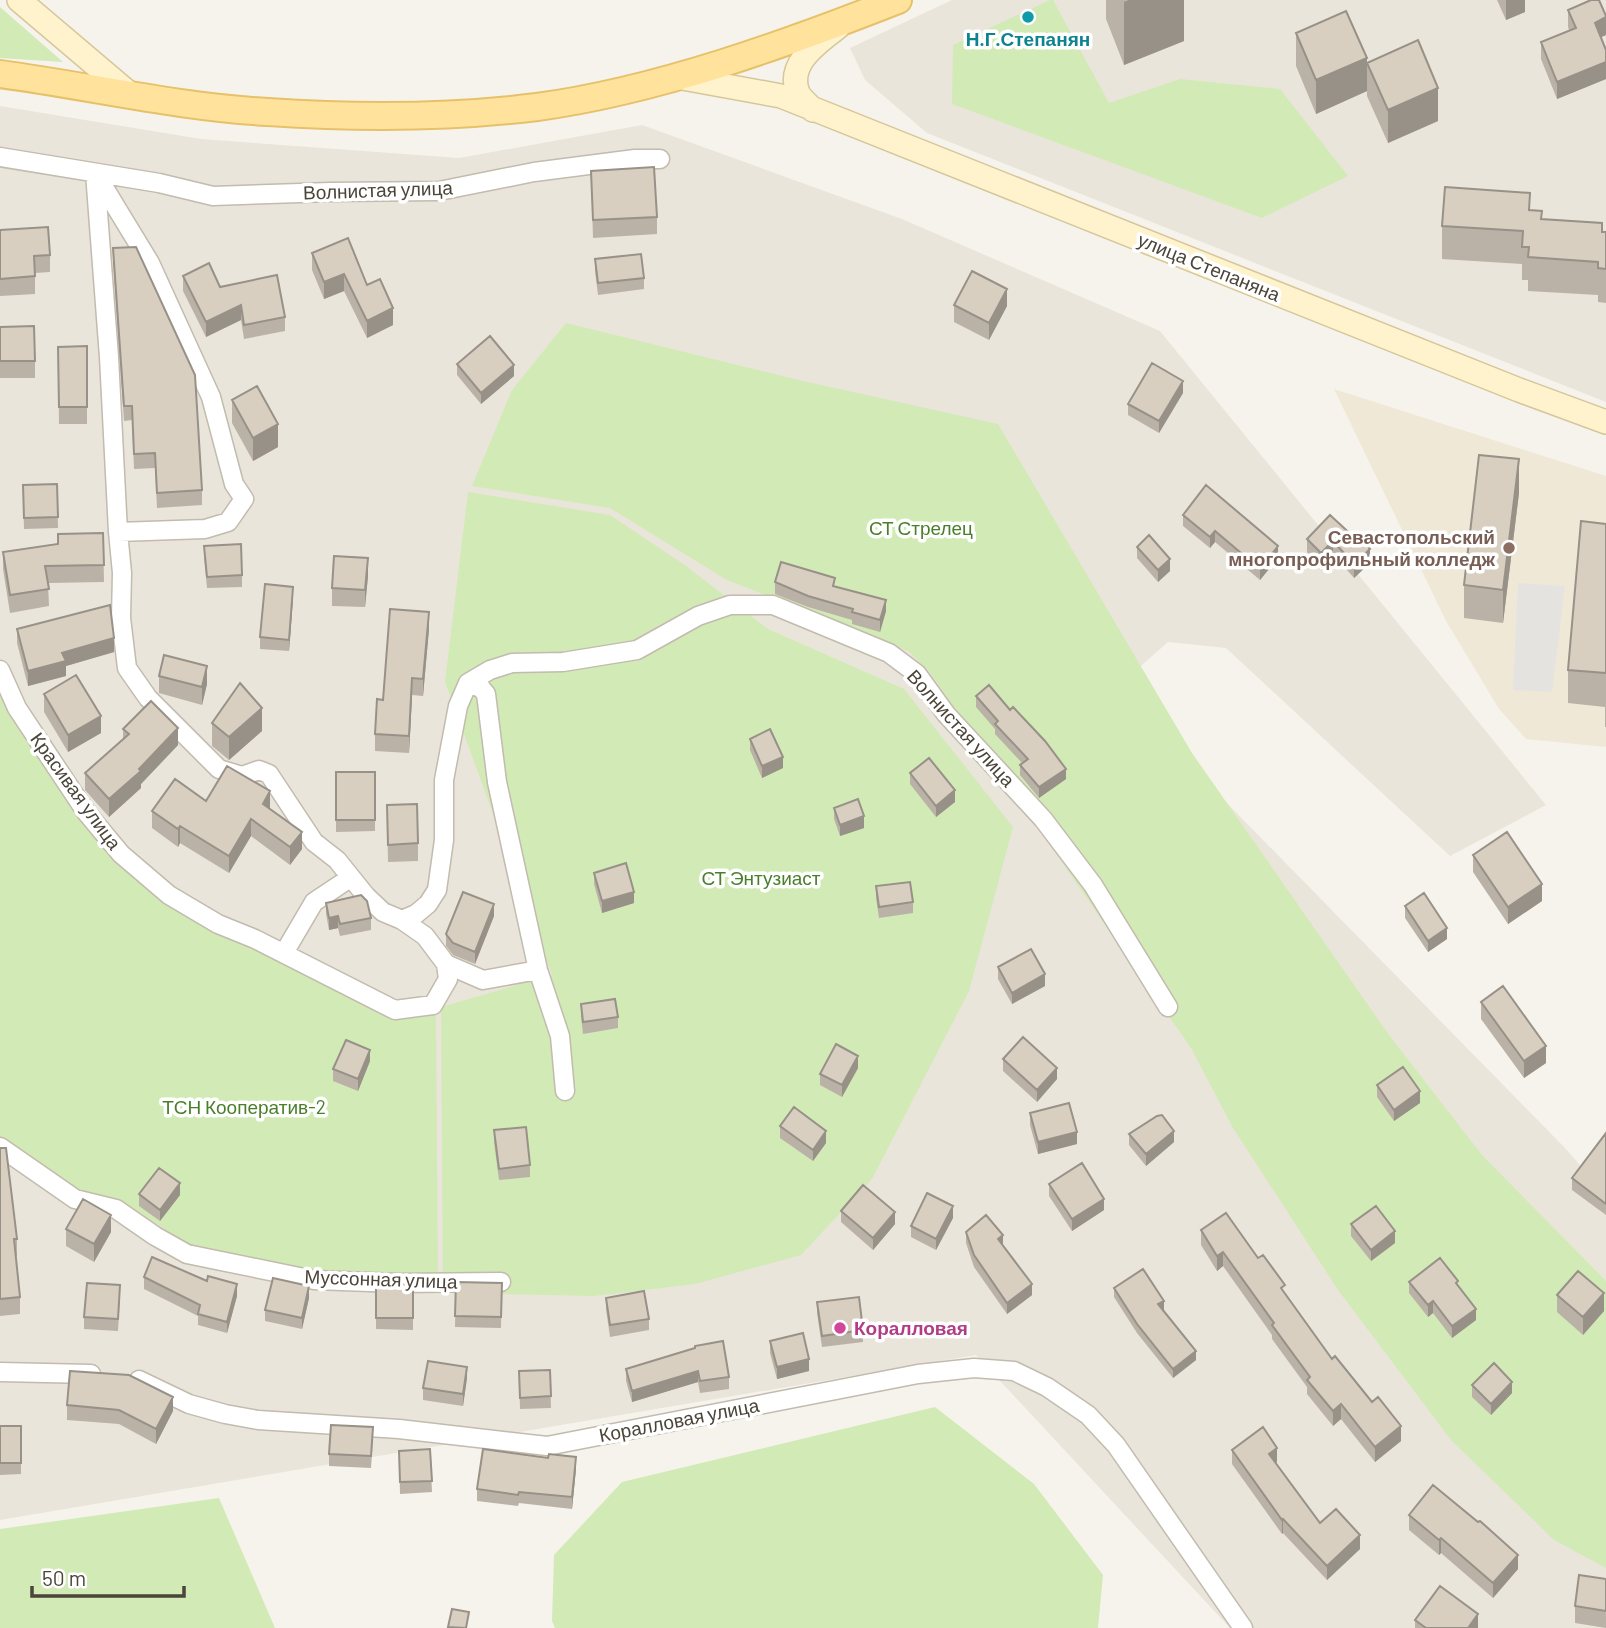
<svg xmlns="http://www.w3.org/2000/svg" width="1606" height="1628" font-family="Barlow,sans-serif">
	<style>
		.residential { fill: #eae5da }
		.education { fill: #efe8d6 }
		.green { fill: #d2eab5 }
		.parking { fill: #e5e3e0 }
		.lines { fill: none; stroke-linecap: round; stroke-linejoin: round }
		.street-casing { stroke: #c2bbae; stroke-width: 21 }
		.secondary-casing { stroke: #d6c79b; stroke-width: 26 }
		.primary-casing { stroke: #e6c16a; stroke-width: 30 }
		.street { stroke: #fff; stroke-width: 18 }
		.secondary { stroke: #fff3cd; stroke-width: 23 }
		.primary { stroke: #ffe39c; stroke-width: 26 }
		.wall { fill: #bab2a6 }
		.shaded-wall { fill: #979187 }
		.building { fill: #d8cfc1; stroke: #979187; stroke-width: 2 }
		.culture-dot { fill: #0f9aa8; stroke: #fff; stroke-width: 2.5 }
		.education-dot { fill: #8d6e63; stroke: #fff; stroke-width: 2.5 }
		.hotel-dot { fill: #d1479c; stroke: #fff; stroke-width: 2.5 }
		.labels { text-anchor: middle; stroke-width: 7; stroke-linejoin: round; paint-order: stroke }
		.culture-label { font-size: 19px; font-weight: bold; fill: #0d838f; stroke: #fff }
		.street-label { font-size: 19px; fill: #4b4439; stroke: #fff }
		.park-label { font-size: 19px; fill: #4a7f2a; stroke: #fff }
		.education-label { font-size: 19px; font-weight: bold; fill: #785e54; stroke: #fff; text-anchor: end }
		.hotel-label { font-size: 19px; font-weight: bold; fill: #b23c85; stroke: #fff; text-anchor: start }
	</style>
	<rect width="100%" height="100%" fill="#f6f3ec"/>
	<path class="residential" d="M952,0H1606V402L927,133L865,80L850,48Z
		M0,106L201,139L459,158L642,125L902,219L1160,331L1546,805L1450,856L1226,648L1168,642L1115,689L1567,1150L1606,1196V1628H1230L976,1355L0,1520Z"/>
	<path class="education" d="M1334,389L1606,476V747L1526,739L1499,709L1446,621Z"/>
	<path class="green" d="M1050,0H1053L1109,103L1180,79L1280,89L1348,176L1262,218L952,104L953,45Z
		M0,7L63,62L0,58Z
		M566,323L803,381L998,424L1192,753L1389,1035L1482,1155L1606,1281V1568L1554,1540L1451,1440L1338,1290L1233,1128L1191,1048L928,670L908,651L727,580L610,508L472,486L512,390Z
		M468,492L610,515L682,563L768,629L904,689L1013,827L969,991L872,1179L801,1255L695,1284L594,1296L443,1293L441,1007L552,975L445,682Z
		M0,686L73,803L219,932L394,1016L436,1013L438,1289L309,1272L187,1244L122,1201L82,1194L0,1142Z
		M935,1407L1034,1484L1103,1575L1098,1628H555L552,1621L554,1555L622,1482Z
		M219,1498L275,1628H0V1529Z"/>
	<path class="parking" d="M1518,583L1565,586L1552,692L1513,690Z"/>
	<g class="lines">
		<defs>
			<path id="street" d="M0,157L159,183L213,196L330,192L439,191L534,172L635,159H660
				M95,173L109,357L118,532L122,573L121,618L127,668L148,698L219,769L242,776L259,770L269,774L314,842L337,860L366,896L383,912L402,920L416,914L428,904L437,890L444,840V780L458,706L468,683L490,670L512,663L563,662L637,650L698,616L730,605H773L889,653L917,674L946,714L1043,819L1093,885L1168,1007
				M97,176L150,263L211,397L234,484L244,499L228,522L205,529L118,532
				M0,670L17,708L86,812L121,854L169,895L218,924L255,939L395,1010L433,1005L448,979L446,964
				M468,683L481,688L486,694L497,782L538,970L560,1036L565,1091
				M402,920L425,936L446,964L483,980L538,970
				M284,953L314,902L350,878
				M0,1147L75,1199L116,1209L155,1236L187,1254L314,1280L398,1283L501,1282
				M0,1372L91,1374
				M139,1380L189,1404L225,1414L258,1420L399,1429L547,1446L918,1374L974,1368L1014,1371L1047,1387L1088,1415L1116,1445L1243,1628"/>
			<path id="secondary" d="M19,0L131,95
				M677,77L781,96L1519,390L1606,422
				M813,110C809,105 801,99 798,93C786,63 819,42 838,27"/>
			<path id="primary" d="M0,74C89,86 178,107 268,112C356,118 449,118 537,107C656,91 786,44 898,0"/>
		</defs>
		<use href="#street" class="street-casing"/>
		<use href="#secondary" class="secondary-casing"/>
		<use href="#primary" class="primary-casing"/>
		<use href="#street" class="street"/>
		<use href="#secondary" class="secondary"/>
		<use href="#primary" class="primary"/>
	</g>
	<path class="wall" d="M1106,0H1184V41L1124,65L1106,19Z
		M1497,0H1525V12L1506,20Z
		M1568,10L1606,35L1601,37L1606,50V79L1557,99L1541,59V42L1569,30L1568,27Z
		M1296,33L1367,91L1316,114L1296,66Z
		M1367,63L1438,121L1388,143L1367,96Z
		M591,171L657,217V234L593,238Z
		M1530,210L1542,219L1606,232V303L1598,302V295L1528,291V280H1522V264L1442,259V226Z
		M0,230L50,255V272L35,273V294L0,296Z
		M113,248L202,490V505L157,508L155,468L134,469L132,420L124,421L113,262Z
		M312,253L367,285L393,325L367,338L344,291L324,299L312,270Z
		M595,259L644,278V289L598,295L595,271Z
		M183,276L285,317V331L244,339L241,320L206,337L183,291Z
		M954,305L1007,306L989,340L954,322Z
		M0,327L35,361V378H0Z
		M87,346V424H59L58,347Z
		M457,364L514,376L481,404L457,375Z
		M1183,393L1159,433L1128,415V404Z
		M232,400L278,447L253,461L232,423Z
		M57,484L58,528L24,529L23,497Z
		M1519,493L1503,623L1464,618V585Z
		M1183,515L1278,558L1260,580L1215,542L1210,548L1183,526Z
		M1330,515L1370,563L1354,578L1333,554L1321,566L1307,552V539Z
		M1606,524V727H1605V707L1568,703V670Z
		M103,533L104,582L48,583L49,606L10,613L3,569V552L58,544Z
		M204,546L242,575V587L207,588L204,557Z
		M1137,547L1170,571L1158,582L1137,558Z
		M368,576L365,607L332,606V588Z
		M775,582L835,586L886,611L880,632L852,624V620L808,607L775,594Z
		M293,598L289,651L260,649V637Z
		M17,629L114,652L66,666V676L28,686L17,643Z
		M429,629L423,696L412,695L409,753L375,751V734L383,700Z
		M159,676L207,684L202,705L159,693Z
		M44,694L101,733L68,752L44,712Z
		M976,696L1010,710L1066,779L1039,798L1020,775V765L1022,763L995,734V729L976,707Z
		M212,723L262,731L229,760L212,746Z
		M123,729L178,745L141,784V788L109,817L85,790V773L123,739Z
		M750,739L783,768L762,778L750,750Z
		M336,772H375V831L336,832Z
		M910,773L955,802L936,817L910,784Z
		M206,801L270,809L302,849L290,865L251,836L229,873L180,843L178,847L152,828V811Z
		M387,805L418,843V861L388,862Z
		M834,808L864,828L840,836L834,819Z
		M1473,855L1542,901L1508,924L1473,872Z
		M594,873L634,903L602,913L594,884Z
		M876,886L913,902V913L879,918L876,898Z
		M326,903L371,918V930L340,936L338,928L329,930L326,914Z
		M1405,906L1447,939L1428,952L1405,918Z
		M494,916L475,964L453,955L446,946V934Z
		M998,967L1045,986L1012,1004L998,979Z
		M1481,1002L1546,1063L1524,1078L1481,1019Z
		M581,1004L618,1017V1028L583,1034L581,1016Z
		M1003,1059L1057,1079L1037,1102L1003,1071Z
		M370,1061L358,1091L333,1081V1069Z
		M858,1068L842,1097L820,1085V1074Z
		M1377,1085L1420,1103L1394,1121L1377,1097Z
		M1030,1113L1077,1144L1038,1154L1030,1125Z
		M780,1126L826,1143L813,1161L780,1138Z
		M494,1130L530,1165V1177L499,1180L494,1142Z
		M1606,1133V1215L1572,1190V1178Z
		M1129,1134L1174,1142L1146,1166L1129,1145Z
		M0,1148L17,1239V1256H16L20,1297V1314L0,1316Z
		M1049,1184L1104,1210L1072,1231L1049,1196Z
		M139,1194L180,1195L160,1221L139,1206Z
		M841,1211L895,1224L873,1250L841,1222Z
		M953,1218L936,1250L911,1237V1226Z
		M1351,1224L1395,1243L1371,1261L1351,1236Z
		M66,1229L111,1232L94,1262L66,1246Z
		M1201,1230L1258,1258L1332,1359L1401,1441L1375,1462L1341,1419L1333,1426L1307,1394V1387L1272,1339V1335L1223,1266L1217,1271L1201,1245Z
		M966,1232L1003,1246L1032,1295L1007,1314L974,1267L966,1243Z
		M144,1277L237,1296L227,1333L198,1325V1316L144,1289Z
		M456,1282L502,1283L501,1328L455,1327Z
		M1409,1282L1458,1285L1476,1320L1452,1338L1433,1313L1428,1317L1409,1293Z
		M376,1284H413V1330L376,1329Z
		M1114,1288L1164,1310L1196,1360L1173,1378L1137,1333L1114,1297Z
		M1557,1295L1604,1311L1583,1335L1557,1312Z
		M120,1297L118,1331L84,1329V1317Z
		M309,1298L302,1329L265,1321V1310Z
		M606,1298L649,1319V1330L610,1337L606,1309Z
		M817,1302L863,1330V1342L822,1347L817,1313Z
		M770,1341L809,1371L777,1379L770,1353Z
		M695,1348L729,1377V1389L700,1393L698,1382L632,1402L626,1381V1369Z
		M550,1370L551,1408L520,1409L519,1371Z
		M467,1378L463,1406L423,1400V1388Z
		M1472,1385L1512,1393L1491,1415L1472,1397Z
		M67,1405L173,1411L156,1444L119,1424L67,1420Z
		M0,1426H21V1474L0,1475Z
		M373,1439L371,1468L329,1466V1454Z
		M430,1449L432,1492L400,1494L399,1451Z
		M1232,1450L1277,1462L1276,1463L1320,1523L1360,1549L1327,1580L1283,1533L1282,1534L1232,1464Z
		M548,1458L576,1469L572,1509L519,1503L518,1506L477,1501V1489Z
		M1409,1515L1518,1569L1493,1598L1441,1553L1439,1555L1409,1530Z
		M1606,1579V1628L1575,1623V1606Z
		M1415,1620L1478,1628H1415Z"/>
	<path class="shaded-wall" d="M1129,0H1184V41L1124,65V2Z
		M1506,0H1525V12L1506,20Z
		M1606,17V35L1595,40V23Z
		M1367,58V91L1316,114V80Z
		M1606,62V79L1557,99V82Z
		M1438,88V121L1388,143V110Z
		M344,274V291L324,299V282Z
		M1007,289V306L989,340V323Z
		M241,305V320L206,337V322Z
		M393,308V325L367,338V321Z
		M514,365V376L481,404V393Z
		M1183,381V393L1159,433V421Z
		M278,424V447L253,461V438Z
		M1519,459V493L1503,623V590Z
		M1215,531V542L1210,548V537Z
		M1333,541V554L1321,566V553Z
		M1278,546V558L1260,580V569Z
		M1370,549V563L1354,578V564Z
		M368,558V576L365,607V590Z
		M1170,559V571L1158,582V570Z
		M293,587V598L289,651V640Z
		M886,600V611L880,632V620Z
		M429,612V629L423,696V679Z
		M114,638V652L66,666V676L28,686V671L62,653Z
		M207,666V684L202,705V687Z
		M412,678V695L409,753V736Z
		M262,708V731L229,760V737Z
		M101,716V733L68,752V735Z
		M178,728V745L141,784V788L109,817V799Z
		M783,757V768L762,778V766Z
		M1066,769V779L1039,798V787Z
		M955,790V802L936,817V806Z
		M270,791V809L263,804Z
		M864,816V828L840,836V825Z
		M251,819V836L229,873V856Z
		M180,826V843L178,847V829Z
		M302,832V849L290,865V847Z
		M1542,884V901L1508,924V907Z
		M634,892V903L602,913V901Z
		M494,904V916L475,964V952Z
		M338,916V928L329,930V918Z
		M1447,928V939L1428,952V941Z
		M1045,974V986L1012,1004V993Z
		M1546,1046V1063L1524,1078V1061Z
		M370,1050V1061L358,1091V1079Z
		M858,1056V1068L842,1097V1085Z
		M1057,1068V1079L1037,1102V1090Z
		M1420,1091V1103L1394,1121V1110Z
		M826,1131V1143L813,1161V1150Z
		M1174,1131V1142L1146,1166V1154Z
		M1077,1132V1144L1038,1154V1142Z
		M180,1183V1195L160,1221V1210Z
		M1104,1199V1210L1072,1231V1219Z
		M953,1206V1218L936,1250V1239Z
		M895,1212V1224L873,1250V1238Z
		M111,1215V1232L94,1262V1244Z
		M1395,1231V1243L1371,1261V1250Z
		M1003,1235V1247L998,1239Z
		M1223,1252V1266L1217,1271V1256Z
		M237,1284V1296L227,1333V1322Z
		M1032,1284V1295L1007,1314V1303Z
		M309,1286V1298L302,1329V1318Z
		M1604,1293V1311L1583,1335V1317Z
		M1164,1301V1310L1158,1313V1304Z
		M1433,1301V1313L1428,1317V1305Z
		M1476,1309V1320L1452,1338V1326Z
		M1196,1351V1360L1173,1378V1369Z
		M809,1359V1371L777,1379V1367Z
		M467,1367V1378L463,1406V1394Z
		M698,1371V1382L632,1402V1391Z
		M1512,1382V1393L1491,1415V1404Z
		M173,1397V1411L156,1444V1429Z
		M1341,1404V1419L1333,1426V1411Z
		M1401,1426V1441L1375,1462V1447Z
		M1277,1448V1462L1269,1468V1454Z
		M576,1457V1469L572,1509V1497Z
		M1283,1519V1533L1282,1534V1520Z
		M1360,1535V1549L1327,1580V1566Z
		M1441,1538V1553L1439,1555V1540Z
		M1518,1555V1569L1493,1598V1583Z
		M1478,1614V1628H1468Z"/>
	<path class="building" d="M1591,0H1599L1606,16V17L1595,23L1606,50V62L1557,82L1541,42L1576,28L1568,10Z
		M1346,11L1367,58L1316,80L1296,33Z
		M1418,40L1438,88L1388,110L1367,63Z
		M654,167L657,217L593,220L591,171Z
		M1445,187L1530,193L1529,210L1542,211L1541,219L1602,223V232H1606V269L1598,268V262L1528,257L1529,247H1522L1523,231L1442,226Z
		M48,227L50,255L34,256L35,276L0,279V230Z
		M348,238L367,285L380,279L393,308L367,321L344,274L324,282L312,253Z
		M136,247L195,375L202,490L157,493L155,453L134,454L132,406H124L113,248Z
		M641,254L644,278L598,283L595,259Z
		M209,263L220,287L277,275L285,317L244,325L241,305L206,322L183,276Z
		M972,271L1007,289L989,323L954,305Z
		M34,326L35,361H0V327Z
		M490,336L514,365L481,393L457,364Z
		M87,346V407H59L58,347Z
		M1152,363L1183,381L1159,421L1128,404Z
		M257,386L278,424L253,438L232,400Z
		M1479,455L1519,459L1503,590L1464,585Z
		M57,484L58,517L24,518L23,485Z
		M1206,485L1278,546L1260,569L1215,531L1210,537L1183,515Z
		M1330,515L1357,540L1360,538L1370,549L1354,564L1333,541L1321,553L1307,539Z
		M1581,521L1606,524V673L1568,670Z
		M103,533L104,565L45,566L49,589L10,595L3,552L58,544V534Z
		M1149,535L1170,559L1158,570L1137,547Z
		M241,544L242,575L207,577L204,546Z
		M334,556L368,558L365,590L332,588Z
		M781,562L835,578L833,586L886,600L880,620L852,612L853,609L808,596L775,582Z
		M265,584L293,587L289,640L260,637Z
		M110,605L114,638L62,653L66,661L28,671L17,629Z
		M390,609L429,612L423,679L412,678L409,736L375,734L377,699L383,700Z
		M164,655L207,666L202,687L159,676Z
		M76,675L101,716L68,735L44,694Z
		M240,683L262,708L229,737L212,723Z
		M989,685L1010,710L1013,707L1045,741L1066,769L1039,787L1020,765L1028,759L995,724L998,721L976,696Z
		M151,701L178,728L139,769L141,771L109,799L85,773L129,734L123,729Z
		M770,729L783,757L762,766L750,739Z
		M929,758L955,790L936,806L910,773Z
		M227,766L270,791L263,804L302,832L290,847L251,819L229,856L180,826L178,829L152,811L175,779L206,801Z
		M336,772H375V820H336Z
		M858,799L864,816L840,825L834,808Z
		M417,804L418,843L388,845L387,805Z
		M1507,832L1542,884L1508,907L1473,855Z
		M626,863L634,892L602,901L594,873Z
		M910,882L913,902L879,907L876,886Z
		M463,892L494,904L475,952L453,943L446,934Z
		M1424,893L1447,928L1428,941L1405,906Z
		M361,895L367,901L371,918L340,924L338,916L329,918L326,903Z
		M1031,949L1045,974L1012,993L998,967Z
		M1503,986L1546,1046L1524,1061L1481,1002Z
		M615,999L618,1017L583,1022L581,1004Z
		M1023,1037L1057,1068L1037,1090L1003,1059Z
		M346,1040L370,1050L358,1079L333,1069Z
		M836,1044L858,1056L842,1085L820,1074Z
		M1403,1067L1420,1091L1394,1110L1377,1085Z
		M1069,1103L1077,1132L1038,1142L1030,1113Z
		M794,1107L826,1131L813,1150L780,1126Z
		M1162,1115L1174,1131L1146,1154L1129,1134L1157,1116Z
		M526,1127L530,1165L499,1169L494,1130Z
		M1606,1133V1204L1572,1178Z
		M0,1148H6L17,1239H14L20,1297L0,1299Z
		M1082,1163L1104,1199L1072,1219L1049,1184Z
		M159,1168L180,1183L160,1210L139,1194Z
		M863,1185L895,1212L873,1238L841,1211Z
		M927,1193L953,1206L936,1239L911,1226Z
		M83,1199L111,1215L94,1244L66,1229Z
		M1376,1206L1395,1231L1371,1250L1351,1224Z
		M1226,1213L1258,1258L1263,1255L1285,1285L1281,1288L1332,1359L1335,1356L1372,1402L1378,1397L1401,1426L1375,1447L1341,1404L1333,1411L1307,1380L1310,1377L1272,1325L1274,1323L1223,1252L1217,1256L1201,1230Z
		M986,1215L1003,1235L998,1239L1032,1284L1007,1303L974,1255L966,1232Z
		M152,1257L207,1281L208,1276L237,1284L227,1322L198,1314L200,1305L144,1277Z
		M1440,1258L1458,1281L1456,1283L1476,1309L1452,1326L1433,1301L1428,1305L1409,1282Z
		M1143,1269L1164,1301L1158,1304L1196,1351L1173,1369L1137,1324L1114,1288Z
		M1578,1271L1604,1293L1583,1317L1557,1295Z
		M273,1278L309,1286L302,1318L265,1310Z
		M456,1282L502,1283L501,1317L455,1316Z
		M87,1283L120,1285L118,1319L84,1317Z
		M376,1284H413V1318H376Z
		M644,1291L649,1319L610,1325L606,1298Z
		M859,1297L863,1330L822,1336L817,1302Z
		M803,1333L809,1359L777,1367L770,1341Z
		M723,1341L729,1377L700,1381L698,1371L632,1391L626,1369L695,1348V1346Z
		M428,1361L467,1367L463,1394L423,1388Z
		M1494,1363L1512,1382L1491,1404L1472,1385Z
		M550,1370L551,1396L520,1398L519,1371Z
		M70,1371L129,1375L173,1397L156,1429L119,1410L67,1405Z
		M331,1425L373,1427L371,1456L329,1454Z
		M0,1426H21V1463H0Z
		M1263,1427L1277,1448L1269,1454L1320,1523L1336,1509L1360,1535L1327,1566L1283,1519L1282,1520L1232,1450Z
		M430,1449L432,1481L400,1482L399,1451Z
		M483,1449L548,1458L549,1454L576,1457L572,1497L519,1492L518,1495L477,1489Z
		M1433,1485L1478,1522L1480,1521L1518,1555L1493,1583L1441,1538L1439,1540L1409,1515Z
		M1579,1575L1606,1579V1611L1575,1606Z
		M1440,1586L1478,1614L1468,1628H1426L1415,1620Z
		M452,1609L469,1612L466,1628L448,1627Z"/>
	<circle class="culture-dot" cx="1028" cy="17" r="7"/>
	<circle class="education-dot" cx="1509" cy="548" r="7"/>
	<circle class="hotel-dot" cx="840" cy="1328" r="7"/>
	<g class="labels">
		<g class="culture-label">
			<text x="1028" y="46">Н.Г.Степанян</text>
		</g>
		<g class="street-label">
			<text transform="translate(378 190) rotate(-2)" y="7">Волнистая улица</text>
			<text transform="translate(1209 267) rotate(22)" y="7">улица Степаняна</text>
			<text transform="translate(961 728) rotate(48)" y="7">Волнистая улица</text>
			<text transform="translate(76 791) rotate(54)" y="7">Красивая улица</text>
			<text transform="translate(381 1279) rotate(2)" y="7">Муссонная улица</text>
			<text transform="translate(679 1420) rotate(-11)" y="7">Коралловая улица</text>
		</g>
		<g class="park-label">
			<text x="921" y="535">СТ Стрелец</text>
			<text x="761" y="885">СТ Энтузиаст</text>
			<text x="244" y="1114">ТСН Кооператив-2</text>
		</g>
		<g class="education-label">
			<text x="1495" y="544">Севастопольский<tspan x="1495" dy="22">многопрофильный колледж</tspan></text>
		</g>
		<g class="hotel-label">
			<text x="854" y="1335">Коралловая</text>
		</g>
	</g>
	<path d="M32 1586v10h152v-10" fill="none" stroke="#4b4439" stroke-width="3.5"/>
	<text x="42" y="1586" font-size="21" fill="#4b4439" stroke="#ffffff" stroke-width="5" paint-order="stroke">50 m</text>
</svg>
